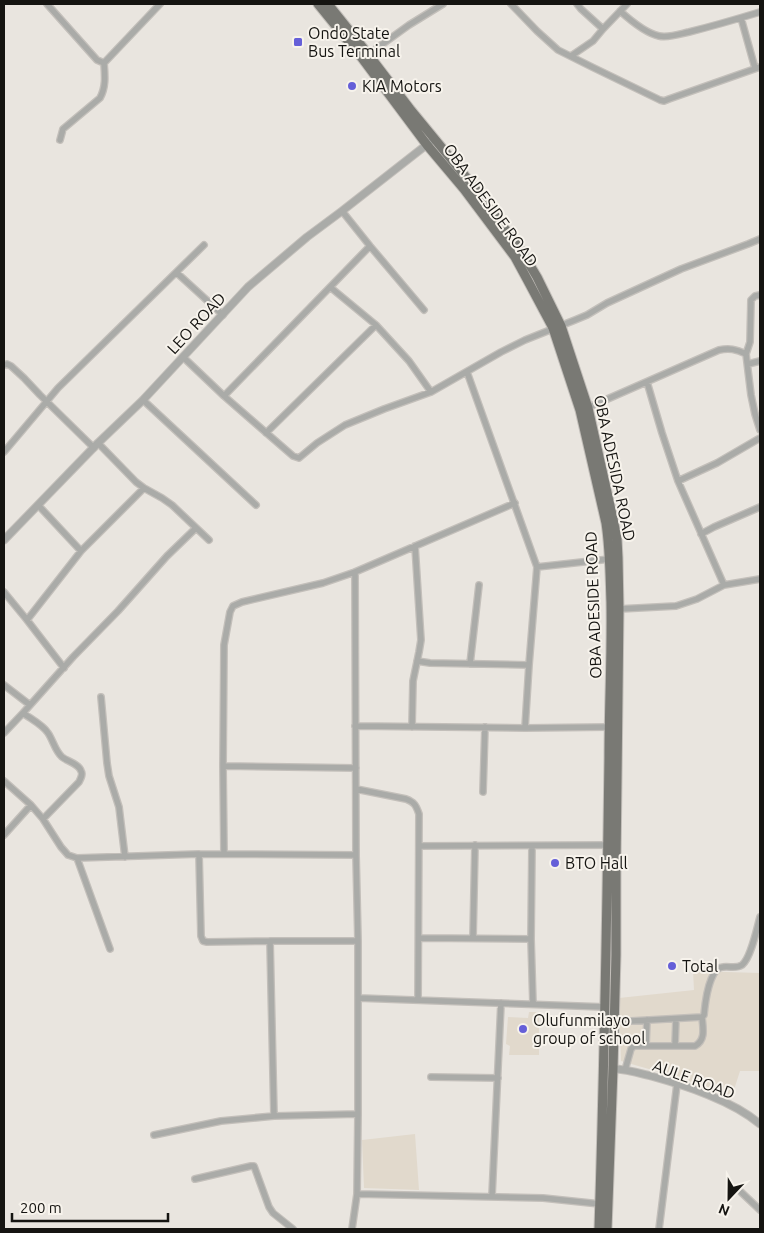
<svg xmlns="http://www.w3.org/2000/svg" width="764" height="1233" font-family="Ubuntu,sans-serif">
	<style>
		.built { fill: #e1d9cc }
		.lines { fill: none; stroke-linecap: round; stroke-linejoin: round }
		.minor-casing { stroke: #c3bfba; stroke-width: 8 }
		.tertiary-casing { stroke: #c3bfba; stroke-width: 9 }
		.primary-casing { stroke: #c3bfba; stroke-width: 11 }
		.minor { stroke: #aaaba8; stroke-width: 5.5 }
		.tertiary { stroke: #aaaba8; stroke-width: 7 }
		.primary { stroke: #797974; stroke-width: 9 }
		.poi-dot { fill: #655fd8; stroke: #f7f3ec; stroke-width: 2 }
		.labels { text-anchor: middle; stroke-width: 4; stroke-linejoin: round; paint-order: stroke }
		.poi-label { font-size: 16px; fill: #151411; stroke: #f7f3ec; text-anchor: start }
		.street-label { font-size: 16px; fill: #151411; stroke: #f7f3ec }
	</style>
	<rect width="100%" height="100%" fill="#e9e5df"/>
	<path class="built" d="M693,971L760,973V1071H740L731,1099L687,1080L621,1061L619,998L694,990Z
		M529,1012H539V1055H509L510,1046L506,1044L508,1017L528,1018Z
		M415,1134L419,1190L364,1188L362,1140Z"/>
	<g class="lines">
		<defs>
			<path id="minor" d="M47,4L97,60L104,63
				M511,4L537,31L558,50L592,67L660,100L664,101L669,99L760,67
				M620,11C630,20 645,33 659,36C669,38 680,34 689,32C713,26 737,19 760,12
				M741,18L755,68
				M603,29L627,4
				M366,56L409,25L443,4
				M571,56L593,41L603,29L581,9L577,4
				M104,63L160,4
				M60,140L63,129L100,98C106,87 105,76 104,63
				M342,211L370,246L424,310
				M177,273L223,315
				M330,287L376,325L409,361L431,392
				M760,295L755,296L751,300L750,342L746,354L751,395L755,414L760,430
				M183,357L224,396L293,456L299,458L317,443L345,425L384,409L431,392L501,352L525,340L575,320L587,315L607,303L681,269L748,244L760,239
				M748,364L760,361
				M4,365L7,364L11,366L24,378L40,395L94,448
				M467,372L537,567L529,665L525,728
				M647,382L662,433L678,481L724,585
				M224,396L370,246
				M143,400L256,505
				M587,408L719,350C729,348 736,349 746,354
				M266,433L376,325
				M98,443L136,482L144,488L162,498L172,505L209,540
				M4,452L58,388L204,245
				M678,481L717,463L760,438
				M38,505L81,551
				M701,534L714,527L760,507
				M537,567L610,559
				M4,592L27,620L64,668
				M619,609L676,606L697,599L724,585L760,579
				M27,620L81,551L144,488
				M417,661L430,663L529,665
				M470,664L479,585
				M4,685L30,705
				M101,697L107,763L109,776L119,807L125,857
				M23,713C31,719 43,725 48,733C53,740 55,751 62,757C67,761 79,764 81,771C83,774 81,778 79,782L43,819
				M355,726L525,728L609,727
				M412,727L413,681L419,652L421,640L415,546
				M4,733L23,713L73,657L118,611L167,556L196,528
				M223,766L356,768
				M4,781L31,805L43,819L61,847L68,855L77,858L199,854L356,855
				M356,789L406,799C414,802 416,805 419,814L418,1000
				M483,792L485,727
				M4,835L31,805
				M419,846L608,845
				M532,846L531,939L533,1004
				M199,854L201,936L203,941L207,942L270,941H358
				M224,854L223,766L224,645L230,612L233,606L242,602L323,583L355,572L515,503
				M77,858L110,949
				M419,938L531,939
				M473,938L475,845
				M270,941L274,1116
				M358,998L605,1007
				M614,1022L702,1017L704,1015C705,1004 709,968 723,967C730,966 736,969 742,965C751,958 757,928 760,917
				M646,1046L647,1020
				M675,1046L676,1019
				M625,1070L631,1049L634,1046H695C706,1040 703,1028 702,1017
				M431,1077L498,1078
				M154,1135L221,1121L274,1116L358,1114
				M195,1179L251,1166H254L269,1207L273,1213L293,1229
				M741,1192L760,1210
				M357,1194L543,1198L600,1204
				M492,1196L501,1003
				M352,1229L357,1194L358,1114V941L356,855L355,572
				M659,1229L677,1084"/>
			<path id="tertiary" d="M4,540L98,443L143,400L248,287L307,237L342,211L434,139
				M613,1069C626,1069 639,1073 651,1076C687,1086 731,1100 760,1124"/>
			<path id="primary" d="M318,4L362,58L427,145L464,189L515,257L528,281L553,328L580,410L606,523C610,549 610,575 611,602C612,654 609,705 609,757C607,914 604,1072 599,1229
				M328,4L368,54L410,109L470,182L522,252L537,277L561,326L588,408L613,519L617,539L618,558L619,609L616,864V955L613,1069L607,1229"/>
		</defs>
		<use href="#minor" class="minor-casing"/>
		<use href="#tertiary" class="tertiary-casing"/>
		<use href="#primary" class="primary-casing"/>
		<use href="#minor" class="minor"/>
		<use href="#tertiary" class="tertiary"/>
		<use href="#primary" class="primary"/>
	</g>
	<g class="poi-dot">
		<rect x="293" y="37" width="10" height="10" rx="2.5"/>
		<circle cx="352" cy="86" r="5"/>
		<circle cx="555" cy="863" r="5"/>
		<circle cx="672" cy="966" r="5"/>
		<circle cx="523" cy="1029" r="5"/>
	</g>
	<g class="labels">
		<g class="poi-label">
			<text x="308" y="39">Ondo State<tspan x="308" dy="18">Bus Terminal</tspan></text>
			<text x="362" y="92">KIA Motors</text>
			<text x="565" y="869">BTO Hall</text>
			<text x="682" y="972">Total</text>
			<text x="533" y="1026">Olufunmilayo<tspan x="533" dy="18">group of school</tspan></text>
		</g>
		<g class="street-label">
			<text transform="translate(491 205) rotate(54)" y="6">OBA ADESIDE ROAD</text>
			<text transform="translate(196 323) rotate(-47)" y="6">LEO ROAD</text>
			<text transform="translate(615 468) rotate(78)" y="6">OBA ADESIDA ROAD</text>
			<text transform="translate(593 605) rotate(-92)" y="6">OBA ADESIDE ROAD</text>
			<text transform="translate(694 1079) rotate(20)" y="6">AULE ROAD</text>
		</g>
	</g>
	<rect width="764" height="1233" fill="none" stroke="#151411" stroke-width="10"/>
	<g transform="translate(729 1198) rotate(202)" stroke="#f7f3ec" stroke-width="4" paint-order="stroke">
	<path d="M0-4L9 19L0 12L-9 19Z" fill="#151411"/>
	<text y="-8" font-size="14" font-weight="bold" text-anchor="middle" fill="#151411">N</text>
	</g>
	<path d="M12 1213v8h156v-8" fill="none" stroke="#151411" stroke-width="2.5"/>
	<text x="20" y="1213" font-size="15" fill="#151411" stroke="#f7f3ec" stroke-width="4" paint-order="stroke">200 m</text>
</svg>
